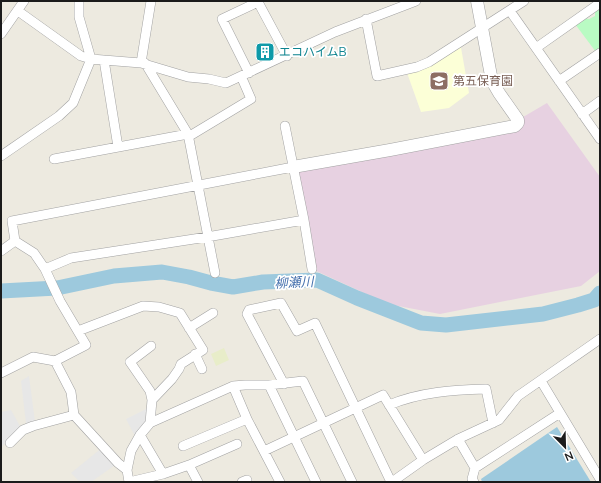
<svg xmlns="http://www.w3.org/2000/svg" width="601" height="483" font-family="'Nunito Sans','Noto Sans JP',sans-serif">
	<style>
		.industrial { fill: #e7d1e1 }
		.education { fill: #fcffd7 }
		.farmland { fill: #e8edc9 }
		.park { fill: #b9fbc3 }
		.parking { fill: #e7e7e7 }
		.water { fill: #9dc9dd }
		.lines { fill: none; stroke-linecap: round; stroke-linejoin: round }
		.river { stroke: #9dc9dd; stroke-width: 15 }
		.minor-casing { stroke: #a2a2a2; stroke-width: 10 }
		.tertiary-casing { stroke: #a2a2a2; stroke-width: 13 }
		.minor { stroke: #fff; stroke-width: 9 }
		.tertiary { stroke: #fff; stroke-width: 12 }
		.labels { text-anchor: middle; stroke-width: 3.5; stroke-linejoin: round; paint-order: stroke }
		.culture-label { font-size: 12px; fill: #0d838f; stroke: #fff; text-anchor: start }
		.education-label { font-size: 12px; fill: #785e54; stroke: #fff; text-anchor: start }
		.water-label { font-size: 13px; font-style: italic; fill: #4570ad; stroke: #fff }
	</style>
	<rect width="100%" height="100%" fill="#edeae0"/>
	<path class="industrial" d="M547,103L600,177V271L581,286L440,314L388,304L312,269L293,167L518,120Z"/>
	<path class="education" d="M460,42L469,93L449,108L421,112L406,70Z"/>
	<path class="farmland" d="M224,348L229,360L216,366L211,354Z"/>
	<path class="park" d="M600,7V49L596,52L575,24L584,18L589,19L595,16V10Z"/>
	<path class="parking" d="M29,376L35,422L31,424L26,423L21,381Z
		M150,407L148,422L135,436L126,419Z
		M11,410L21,428L1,447V412Z
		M103,447L118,463L91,482H80L71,473Z"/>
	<path class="water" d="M557,427L591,482H482L481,479Z"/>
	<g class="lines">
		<path class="river" d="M1,291L57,288L114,276L162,272L189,277L211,283L233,287L263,282L317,280L357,298L421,323L446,325L543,314L578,305L594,300L600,293"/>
		<defs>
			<path id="minor" d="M18,11L81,56L91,59L141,63L188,77L209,79L226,83L335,32L416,1
				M510,11L600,139
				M366,19L377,76L417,67L429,62L524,1
				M1,34L24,1
				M536,48L600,3
				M104,60L118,147
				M141,63L151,1
				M145,63L188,134L215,273
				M249,73L222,19L258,2L287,56
				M559,81L600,53
				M582,114L600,101
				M188,137L251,99L241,76
				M1,156L59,116L73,103L91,59L79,17V1
				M54,159L188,134
				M304,220L312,269
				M1,251L15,241
				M45,269L71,258L207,237L304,220L285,126
				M189,328L213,313
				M78,331L143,306L159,307L180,313L203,350L181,364L179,369L172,379L152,400L150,423L140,435L131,451L127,470L129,482
				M151,346L130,362L150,391L152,400
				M195,354L202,369
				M55,361L71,392L74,415L118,463L127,470
				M1,373L33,357L55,361L86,345L60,301L45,269L34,253L15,241L12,221L293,167
				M541,381L600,479
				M284,384L247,314L249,310L281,303L297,331L315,323L391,482
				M269,385L316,482
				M233,386L247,419L280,482
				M389,405C420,392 453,390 486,389L493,423
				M150,423L233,386L245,385H269L303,381L352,482
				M140,435L163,474
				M458,439L475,468
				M10,443L23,430L33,426L74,415
				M183,446L247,419
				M264,451L383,395L423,460
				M189,465L198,482
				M129,482L163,474L189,465L237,444
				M242,482L247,480
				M392,482L423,460L458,439L499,420L518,396L600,339
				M474,482L472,479L475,468L560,413"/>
			<path id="tertiary" d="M293,167L390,150L515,126L518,123V120L499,93L492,81L477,1"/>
		</defs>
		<use href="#minor" class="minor-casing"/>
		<use href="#tertiary" class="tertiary-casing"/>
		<use href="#minor" class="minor"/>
		<use href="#tertiary" class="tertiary"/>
	</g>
	<defs>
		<symbol id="building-square" viewBox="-11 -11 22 22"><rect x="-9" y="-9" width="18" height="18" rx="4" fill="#0f9aa8" stroke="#fff"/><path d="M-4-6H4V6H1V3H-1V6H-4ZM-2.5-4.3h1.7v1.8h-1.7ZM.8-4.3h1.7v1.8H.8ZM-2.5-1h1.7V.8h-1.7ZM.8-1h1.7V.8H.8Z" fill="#fff"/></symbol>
		<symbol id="school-square" viewBox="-11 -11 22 22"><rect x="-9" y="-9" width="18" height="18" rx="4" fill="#8d6e63" stroke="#fff"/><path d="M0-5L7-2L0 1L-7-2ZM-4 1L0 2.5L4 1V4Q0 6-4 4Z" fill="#fff"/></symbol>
	</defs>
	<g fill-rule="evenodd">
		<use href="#building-square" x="254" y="41" width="22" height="22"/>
		<use href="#school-square" x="428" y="70" width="22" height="22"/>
	</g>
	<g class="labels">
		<g class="culture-label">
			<text x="279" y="56">エコハイムB</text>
		</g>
		<g class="education-label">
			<text x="453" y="85">第五保育園</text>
		</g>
		<g class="water-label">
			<text transform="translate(294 282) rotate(-3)" y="5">柳瀬川</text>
		</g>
	</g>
	<rect width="601" height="483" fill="none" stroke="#1b1b1b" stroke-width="4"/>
	<g transform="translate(565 447) rotate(157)" stroke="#ffffff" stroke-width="3" paint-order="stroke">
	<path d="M0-3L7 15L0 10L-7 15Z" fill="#1b1b1b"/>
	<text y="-6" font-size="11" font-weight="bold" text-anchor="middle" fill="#1b1b1b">N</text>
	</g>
</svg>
